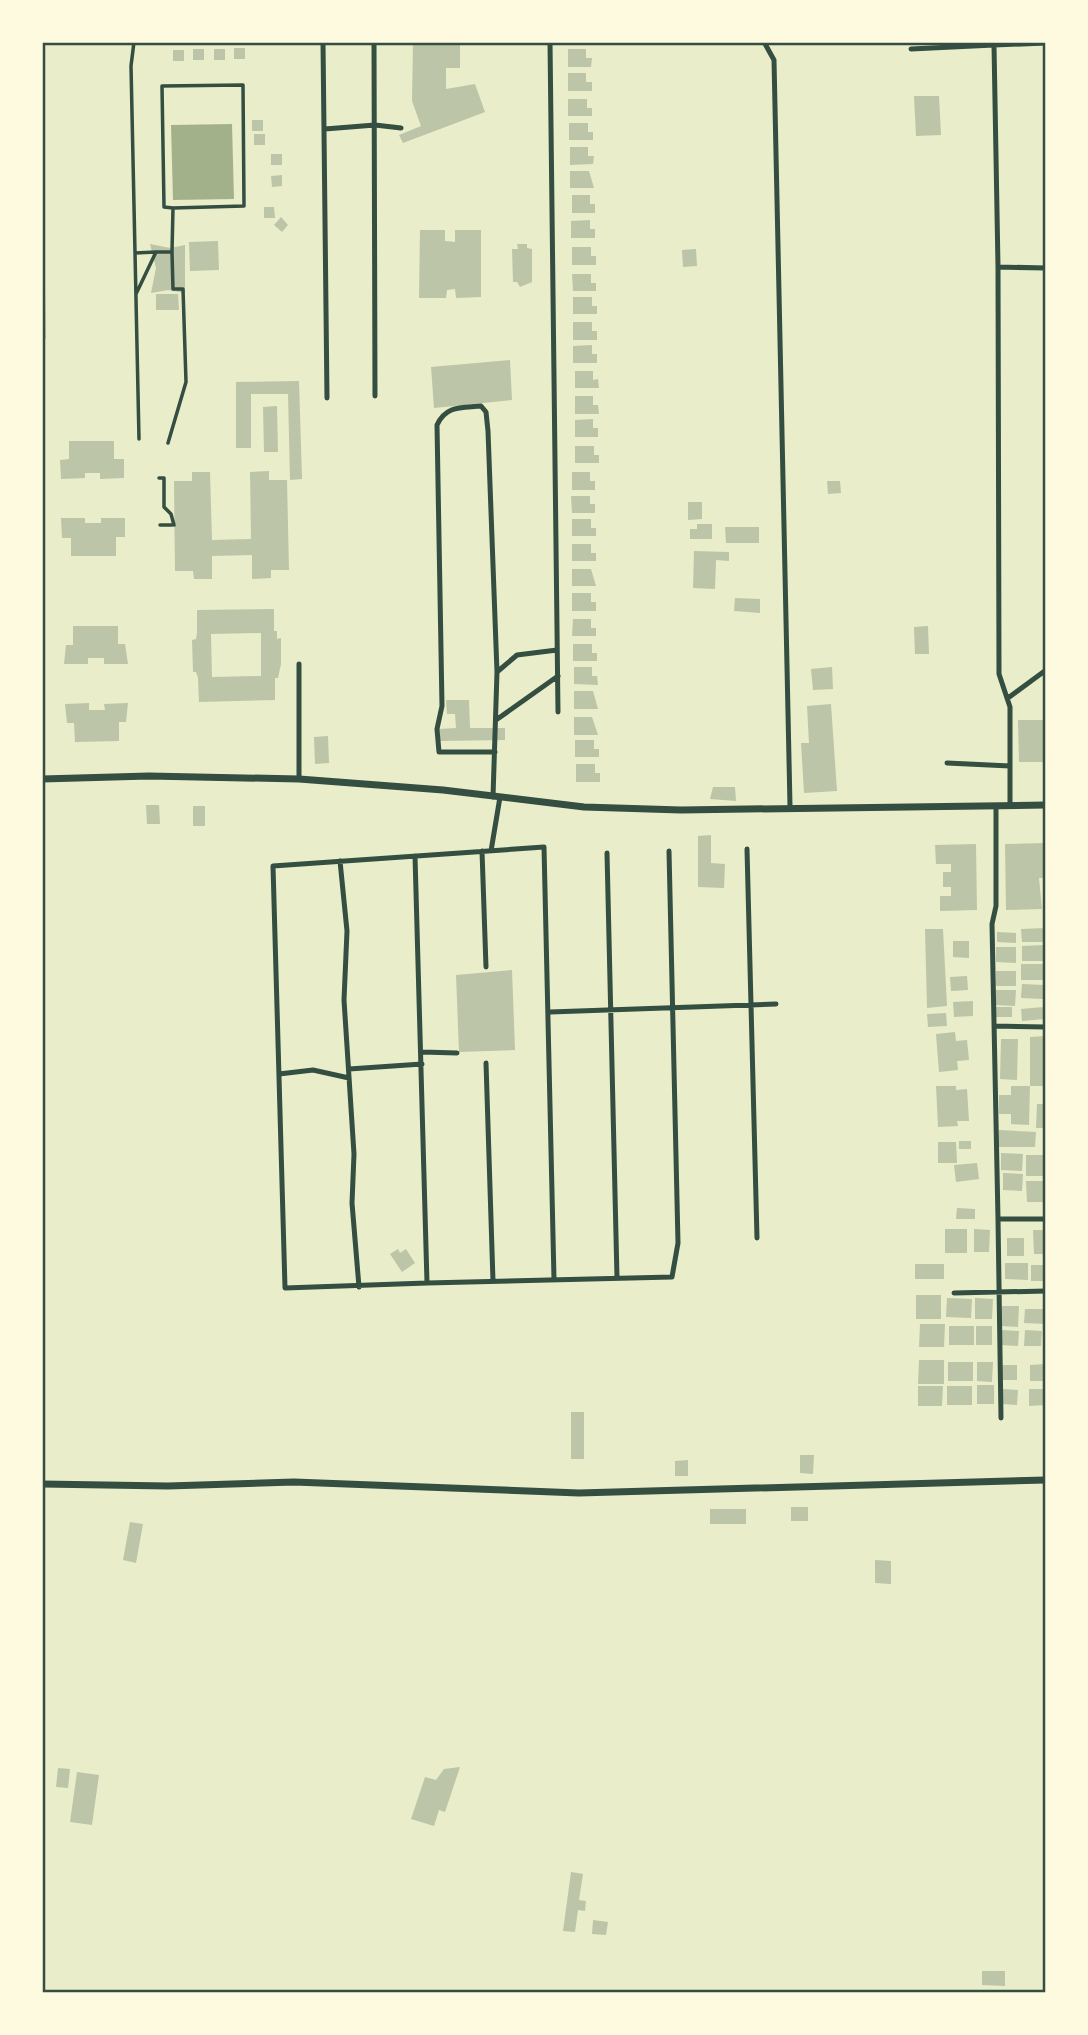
<svg xmlns="http://www.w3.org/2000/svg" width="1088" height="2035" font-family="'Noto Sans',sans-serif">
	<style>
		.water { fill: #a3b18a }
		.building { fill: #bcc5a7; fill-rule: evenodd }
		.lines { fill: none; stroke-linecap: round; stroke-linejoin: round }
		.path { stroke: #344e41; stroke-width: 3.5 }
		.service { stroke: #344e41; stroke-width: 5 }
		.minor { stroke: #344e41; stroke-width: 7 }
		.neatline { fill: none; stroke: #344e41; stroke-width: 2.5 }
	</style>
	<rect width="100%" height="100%" fill="#e9edc9"/>
	<path class="water" d="M232,124L234,199L173,200L171,125Z"/>
	<path class="building" d="M413,42H460V68H446V89L475,84L485,112L403,143L399,135L421,126L412,101Z
		M234,48H245V59H234Z
		M193,49H204V60H193Z
		M214,49H225V60H214Z
		M568,49H586V58H592L591,67H568Z
		M173,50H184V61H173Z
		M568,73H586V82H592V91H568Z
		M914,96H939L941,135L916,136Z
		M568,99H587V108H592V116H568Z
		M252,120H263V131H252Z
		M569,123H588V132H593V140H569Z
		M254,134H265V145H254Z
		M570,147H588V156H594L593,164L570,165Z
		M271,154H282V165H271Z
		M570,171H589L594,188H570Z
		M282,175V186L272,187L271,176Z
		M572,195H590V204H595V213H572Z
		M264,207H274L275,218H264Z
		M281,217L288,225L282,232L274,225Z
		M590,220V229H595V238H571V221Z
		M420,230H445V241L455,242V230H481V297L456,298L455,289L447,290L446,298H419Z
		M218,241L219,270L190,271L189,242Z
		M150,244L170,248L185,245V293L168,290L151,293L156,268Z
		M517,244H527V248L532,249V282L520,287L517,282H513L512,249H518Z
		M572,247H591V256H596V265H572Z
		M696,249L697,266L683,267L682,250Z
		M572,274H591V283H596V291H573Z
		M45,285L46,339H42V286Z
		M156,294H178L179,310H156Z
		M573,297H592V306H597V314H573Z
		M573,322H592V331H597V340H573Z
		M592,345V354H597V363H573V346Z
		M510,360L512,400L434,408L431,367Z
		M575,371H593V380L598,379L599,388H575Z
		M299,381L302,479L290,480L288,394H251V448H236V382Z
		M575,396H593V405H598L599,414H575Z
		M277,406L278,452H264L263,407Z
		M593,419V428H598V437H575V420Z
		M69,441H114V459H124V478L100,479V473H85V478L61,479L60,460L69,459Z
		M575,446H594V455H599V463H575Z
		M269,471V480H287L289,570H271V578L252,579V555L212,556V579H194L193,571H175L174,481H192V472H210L212,540L251,539L250,472Z
		M572,472H590V481H595V490H572Z
		M827,481H840L841,493L828,494Z
		M571,496H590V504H595V513H572Z
		M688,502H702V519L688,520Z
		M61,518H85V523H101V518H125V537H116V556H71V538H62Z
		M572,519H591V528H596V536H572Z
		M697,524H712V539H690V529H697Z
		M725,527H759V543H726Z
		M572,544H591V553H596V561H572Z
		M694,551L729,552V561L716,560L715,589L693,588Z
		M572,569H591L596,586H572Z
		M572,593H591V602H596V611H572Z
		M735,598L760,599V613L734,611Z
		M274,609V631H277V639L281,638V664L278,678H275V700L199,702L198,678L196,672H193L192,640L196,639L197,633V610ZM261,633V676L212,677L211,634Z
		M573,619H591V628H596V636H572Z
		M73,626H118V644H125L128,664H104V658H88V664H64L66,645H73Z
		M928,626L929,654H915L914,627Z
		M573,644H592V653H597V661H573Z
		M574,667H592V676H597L598,685L574,684Z
		M832,667L833,689L813,690L811,669Z
		M574,691H593L598,709H574Z
		M446,700H469L470,728H505V740L440,741L439,729L456,728L455,714H447Z
		M89,703V710H105L104,704L128,703L126,722H119V741L75,742L74,723H67L65,704Z
		M831,704L837,791L804,793L801,743H809L807,706Z
		M574,717H592L598,735H574Z
		M1018,720H1045V762H1019Z
		M328,736L329,763L315,764L314,737Z
		M575,740H594V749H599V757H575Z
		M576,764H595V773H600V782H576Z
		M713,787H735L736,801L710,799Z
		M146,805H159L160,824H147Z
		M193,806H205V826H193Z
		M711,835V863L725,864L724,888L698,887V836Z
		M1046,843V878H1039L1042,909L1006,910L1005,844Z
		M976,844L977,910L940,911V896H951V887H943V872H951V864H936L935,845Z
		M1046,928V942H1022L1021,929Z
		M925,929H943L947,1006L927,1008Z
		M997,932L1016,933V943L997,942Z
		M953,941H969V958L953,957Z
		M1045,945L1046,961H1022V946Z
		M996,947H1016V963L996,962Z
		M1021,964H1046V980H1021Z
		M512,970L515,1050L459,1052L456,975Z
		M996,971H1016V986H996Z
		M967,976L968,990L951,991L950,977Z
		M1022,984L1044,985L1043,999L1021,998Z
		M996,990H1016L1015,1006L996,1005Z
		M973,1001V1016L954,1017L953,1002Z
		M995,1007H1012V1017H995Z
		M1044,1007L1045,1019L1022,1021L1021,1009Z
		M946,1013L947,1026L928,1027L927,1014Z
		M955,1032L956,1041L967,1040L969,1060L957,1061L958,1070L939,1072L936,1034Z
		M1046,1036V1086H1030V1037Z
		M1001,1039H1018L1017,1080L1000,1079Z
		M936,1086H956V1090L967,1089L969,1121H957L958,1126L938,1127Z
		M1011,1086H1030L1029,1125L1011,1124V1114H999V1095H1011Z
		M1037,1104H1046V1128H1036Z
		M999,1130L1036,1132L1035,1147H998Z
		M959,1141H971V1149H959Z
		M938,1142H956L957,1163H938Z
		M1001,1153L1023,1154L1022,1171L1001,1170Z
		M1026,1155H1046V1176H1026Z
		M977,1163L979,1179L956,1182L954,1165Z
		M1003,1173L1023,1174L1022,1191L1003,1190Z
		M1026,1181H1046V1202H1027Z
		M957,1208L975,1209V1219H956Z
		M945,1229H967V1253H945Z
		M974,1229L990,1230L989,1252H974Z
		M1033,1230H1046V1254H1034Z
		M1007,1238H1024V1256H1007Z
		M398,1249L400,1253L406,1249L415,1263L402,1272L390,1254Z
		M1005,1263H1028V1280L1005,1279Z
		M915,1264H944V1279H915Z
		M1031,1265H1046V1281H1031Z
		M916,1295H941V1319H916Z
		M947,1298L972,1299L971,1318L946,1317Z
		M975,1298L993,1299L992,1319H975Z
		M1002,1306H1019L1018,1327L1001,1326Z
		M1025,1309H1046V1324L1024,1323Z
		M920,1324H945L944,1347H919Z
		M949,1326H974V1345H949Z
		M976,1326H992V1345H976Z
		M1002,1330L1019,1331L1018,1346L1001,1345Z
		M1025,1330L1042,1331L1041,1346H1024Z
		M919,1360H944V1384H918Z
		M948,1362H973V1381H948Z
		M977,1362H993L992,1382L977,1381Z
		M1046,1364V1381H1030V1365Z
		M1002,1365H1017V1380H1001Z
		M977,1385H994V1404H977Z
		M918,1386H943L942,1406H918Z
		M947,1386H972V1405H947Z
		M1003,1389L1018,1390L1017,1405L1002,1404Z
		M1029,1389H1045V1405L1029,1406Z
		M571,1412H584V1459H571Z
		M800,1455H814L813,1474L800,1473Z
		M688,1460V1476H675V1461Z
		M791,1507H808V1521H791Z
		M710,1509H746V1524H710Z
		M130,1522L143,1524L136,1563L123,1560Z
		M875,1560L891,1561V1584L875,1583Z
		M460,1767L445,1812L439,1810L434,1826L411,1819L425,1777L436,1780L444,1769Z
		M58,1768L70,1769L68,1788L56,1787Z
		M77,1772L99,1775L92,1825L70,1822Z
		M571,1872L583,1874L579,1900L586,1901L585,1911L578,1910L575,1932L563,1931Z
		M593,1920L608,1922L606,1935L592,1934Z
		M982,1971H1005V1986L982,1985Z"/>
	<g class="lines">
		<path class="path" d="M134,42L131,66L139,439
			M135,253L156,252
			M136,294L156,252H172L173,208L164,207L162,86L243,85L244,206L173,208
			M168,443L186,382L183,289H173L172,252
			M159,478H164V507L171,514L174,525
			M160,525H172"/>
		<path class="service" d="M323,42L327,398
			M374,42L375,396
			M550,42L558,712
			M764,42L774,60L790,806
			M911,49L994,45
			M325,129L375,125L401,128
			M998,267L1046,268
			M497,672L517,655L557,650
			M1008,698L1046,670
			M496,720L558,676
			M947,763L1010,766
			M299,779V664
			M493,797L497,672L488,431L486,412L481,406C462,408 446,405 437,425L442,706L437,729L439,752H495
			M1010,805V707L999,674L998,267L994,45L1046,43
			M996,806V906L992,924L998,1219H1046
			M747,849L757,1238
			M482,851L486,967
			M491,851L500,797
			M607,853L617,1278
			M415,856L427,1283L285,1288L273,866L544,847L554,1279
			M340,861L347,931L344,1000L354,1154L352,1203L359,1287
			M550,1012L776,1004
			M994,1026L1046,1027
			M422,1052L457,1053
			M486,1063L493,1281
			M349,1069L422,1064
			M279,1074L313,1070L349,1078
			M998,1219L1001,1418
			M427,1283L672,1277L678,1243L669,851
			M954,1293L1046,1291"/>
		<path class="minor" d="M42,779L149,776L299,779L443,790L584,807L681,810L1046,805
			M42,1484L168,1486L294,1482L579,1493L1046,1480"/>
	</g>
	<rect width="1088" height="2035" fill="none" stroke="#fefae0" stroke-width="88"/>
	<rect x="44" y="44" width="1000" height="1947" class="neatline"/>
</svg>
